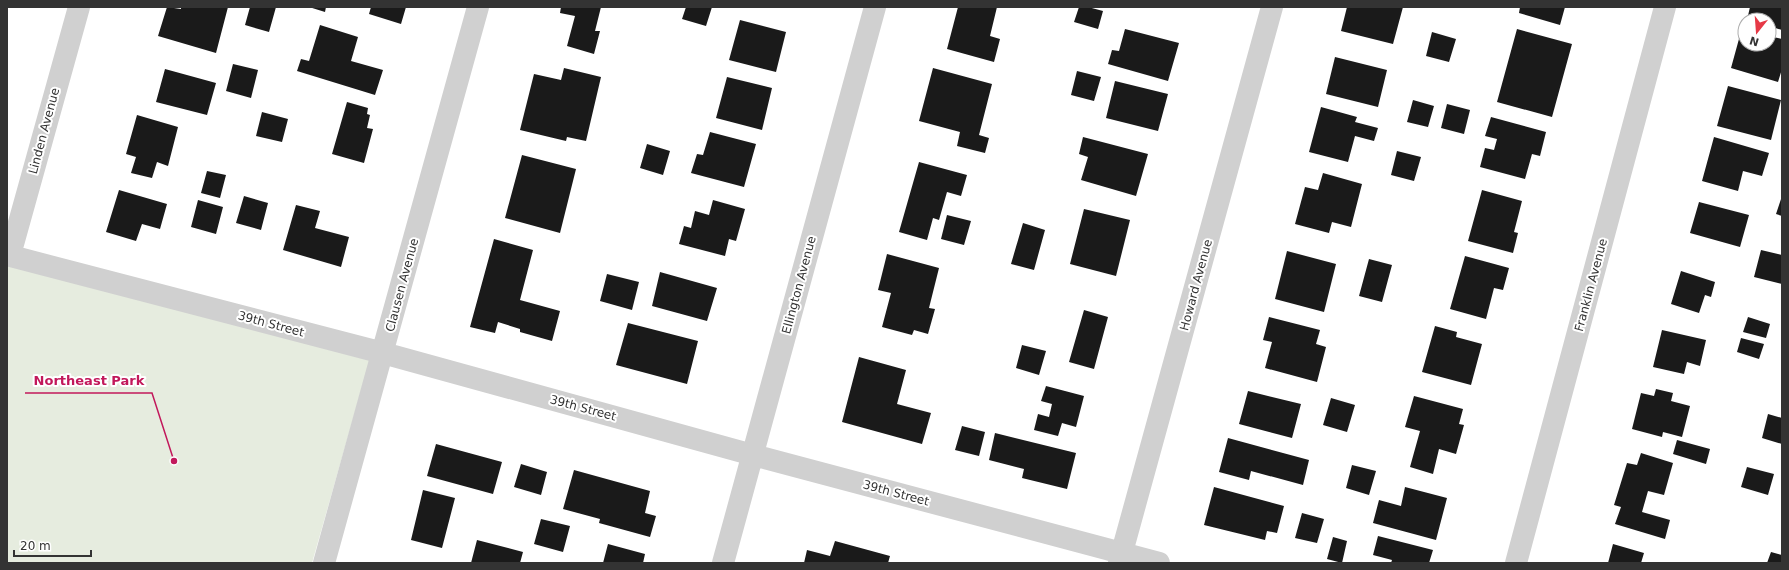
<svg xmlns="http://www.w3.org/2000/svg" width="1789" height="570" font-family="'DejaVu Sans',sans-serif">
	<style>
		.green { fill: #e6ecdf }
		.building { fill: #1a1a1a }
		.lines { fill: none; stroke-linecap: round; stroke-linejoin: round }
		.minor { stroke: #d0d0d0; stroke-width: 22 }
		.labels { text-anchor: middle; stroke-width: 4; stroke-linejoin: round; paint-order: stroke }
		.street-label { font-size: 12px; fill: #333; stroke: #fff }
		.leader { fill: none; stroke: #c2185b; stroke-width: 1.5 }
		.callout-dot { fill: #c2185b; stroke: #fff; stroke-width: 1.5 }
		.callout-label { font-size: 13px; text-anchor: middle; font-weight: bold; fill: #c2185b; stroke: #fff; stroke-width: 4; stroke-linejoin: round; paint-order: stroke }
	</style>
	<rect width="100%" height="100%" fill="#fff"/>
	<path class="green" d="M7,261L370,359L312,563H7Z"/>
	<path class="building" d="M167,7L181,9V7H228L216,53L158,36Z
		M250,7H276L269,32L245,25Z
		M309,7H326L325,12Z
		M371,7H406L401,24L369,14Z
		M561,7H601L595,31H600L594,54L567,46L575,16L560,13Z
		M686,7H712L706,26L682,19Z
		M958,7H997L990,36L1000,39L994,62L947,49Z
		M1079,7H1088L1103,11L1098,29L1074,22Z
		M1347,7H1403L1393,44L1341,31Z
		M1520,7H1565L1560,25L1519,13Z
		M1750,7H1782V30L1769,26V20H1747Z
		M740,20L786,32L776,72L729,60Z
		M320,25L358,37L351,61L383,70L375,95L297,71L301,59L309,61Z
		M1742,28L1745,29V44H1769V36L1782,39V69L1778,82L1731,68Z
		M1125,29L1179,43L1168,81L1108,64L1112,50L1119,51Z
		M1517,29L1572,44L1552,117L1497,102Z
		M1432,32L1456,39L1449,62L1426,56Z
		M1335,57L1387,70L1378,107L1326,94Z
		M233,64L258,70L251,98L226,91Z
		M564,68L601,77L586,141L567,137L566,141L520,130L534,74L561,80Z
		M933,68L992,84L979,135L989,138L985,153L957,146L960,132L919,121Z
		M165,69L216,83L207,115L156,102Z
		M1077,71L1101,77L1094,101L1071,95Z
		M727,77L772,88L762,130L716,118Z
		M1115,81L1168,94L1158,131L1106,118Z
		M1728,86L1781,100L1771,140L1717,126Z
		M1413,100L1434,106L1428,127L1407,122Z
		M347,102L368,108L367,114L370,115L367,128L373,129L364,163L332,154Z
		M1447,104L1470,110L1464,134L1441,128Z
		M1321,107L1357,117L1355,122L1378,128L1374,141L1355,136L1348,162L1309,152Z
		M262,112L288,119L282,142L256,136Z
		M137,115L178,127L168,166L157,162L152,178L131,173L136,157L126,154Z
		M1491,117L1546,132L1540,156L1532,154L1525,179L1480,167L1485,148L1494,150L1497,139L1485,136Z
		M710,132L756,144L744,187L691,173L697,154L703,155Z
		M1083,137L1148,154L1136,196L1081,180L1088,157L1079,154Z
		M1714,137L1769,153L1762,176L1743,171L1738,191L1702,181Z
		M647,144L670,151L663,175L640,168Z
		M1397,151L1421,157L1414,181L1391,175Z
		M522,155L576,169L560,233L505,218Z
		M919,162L967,175L961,196L947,192L939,220L933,218L927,240L899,232Z
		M207,171L226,175L220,198L201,193Z
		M1323,173L1362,184L1351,227L1332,222L1329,233L1295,224L1305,187L1318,190Z
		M119,190L167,204L160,229L142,224L136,241L106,232Z
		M1482,190L1522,201L1514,232L1518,233L1513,253L1468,241Z
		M244,196L268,203L261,230L236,223Z
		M1782,196V216L1776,214Z
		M198,200L223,207L216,234L191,227Z
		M713,200L745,209L736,241L729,239L725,256L679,244L684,226L691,228L695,211L709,215Z
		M1699,202L1749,215L1740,247L1690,233Z
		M296,205L320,211L315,228L349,237L341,267L283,250Z
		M1084,209L1130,220L1116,276L1070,264Z
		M947,215L971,221L964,245L941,239Z
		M1023,223L1045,230L1034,270L1011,264Z
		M494,239L533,250L520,300L560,311L552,341L520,332V329L498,322L495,333L470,327Z
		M1761,250L1782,255V284L1754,277Z
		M1287,251L1336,264L1324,312L1275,299Z
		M887,254L939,268L929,308L935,309L928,334L914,330L912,335L882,327L891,293L878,290Z
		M1465,256L1509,268L1503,290L1494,288L1486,319L1450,309Z
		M1369,259L1392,265L1382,302L1359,296Z
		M1681,271L1715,282L1711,297L1705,295L1699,313L1671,304Z
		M660,272L717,288L707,321L652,306Z
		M607,274L639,282L632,310L600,301Z
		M1084,310L1108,317L1094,369L1069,362Z
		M1269,317L1320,330L1316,344L1326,347L1317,382L1265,368L1272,342L1263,340Z
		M1748,317L1770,324L1766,338L1743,332Z
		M628,323L698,341L687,384L616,365Z
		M1435,326L1457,332L1456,337L1482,344L1471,385L1422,372Z
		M1662,330L1706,340L1700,366L1687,362L1684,374L1653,367Z
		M1741,338L1764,344L1759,359L1737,352Z
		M1022,345L1046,351L1039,375L1016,368Z
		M859,357L906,370L897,404L931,413L922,444L842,422Z
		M1046,386L1084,396L1076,427L1062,423L1058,436L1034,430L1038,414L1049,417L1052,404L1041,401Z
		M1656,389L1673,393L1671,401L1690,406L1682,437L1663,432L1662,437L1632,429L1641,393L1654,396Z
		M1248,391L1301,404L1292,438L1239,424Z
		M1414,396L1463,409L1459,424L1464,425L1456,454L1439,449L1433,474L1410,467L1420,431L1405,427Z
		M1331,398L1355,405L1347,432L1323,425Z
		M1768,414L1782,418V444L1762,438Z
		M962,426L985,432L979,456L955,450Z
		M995,433L1076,453L1067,489L1022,478L1024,469L989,460Z
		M1228,438L1309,460L1303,485L1251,471L1249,480L1219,472Z
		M1677,440L1710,449L1706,464L1673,454Z
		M436,444L502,462L493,494L427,476Z
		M1641,453L1673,463L1664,495L1648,491L1642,512L1670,520L1665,539L1615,524L1621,507L1614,505L1627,463L1637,465Z
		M521,464L547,472L541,495L514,487Z
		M1352,465L1376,471L1369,495L1346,488Z
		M1747,467L1774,474L1768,495L1741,487Z
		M574,470L650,491L645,513L656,516L650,537L599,523L600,519L563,509Z
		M1214,487L1284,506L1277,533L1267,531L1265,540L1204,525Z
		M1405,487L1447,498L1436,540L1373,523L1379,500L1401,506Z
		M423,490L455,498L442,548L411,540Z
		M1302,513L1324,519L1317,543L1295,538Z
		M541,519L570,526L563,552L534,544Z
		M1378,536L1433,550L1429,563H1391L1392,560L1373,555Z
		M1333,537L1347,541L1342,563L1327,559Z
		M477,540L523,552L520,563H471Z
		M835,541L890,556L888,563H804L807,550L830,556Z
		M608,544L645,554L643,563H603Z
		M1613,544L1644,553L1641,563H1608Z
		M1771,552L1782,555V563H1767Z"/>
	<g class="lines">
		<path class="minor" d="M7,255L383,353L753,455L1159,563
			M10,255L79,7
			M324,563L478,7
			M723,563L875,7
			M1119,563L1272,7
			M1516,563L1665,7"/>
	</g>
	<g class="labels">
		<g class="street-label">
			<text transform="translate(44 131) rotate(-75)" y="4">Linden Avenue</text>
			<text transform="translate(402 285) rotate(-75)" y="4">Clausen Avenue</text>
			<text transform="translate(799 285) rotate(-75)" y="4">Ellington Avenue</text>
			<text transform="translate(1196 285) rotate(-75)" y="4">Howard Avenue</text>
			<text transform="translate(1591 285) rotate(-75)" y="4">Franklin Avenue</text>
			<text transform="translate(271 324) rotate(15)" y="4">39th Street</text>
			<text transform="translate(583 408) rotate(15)" y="4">39th Street</text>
			<text transform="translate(896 493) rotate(15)" y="4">39th Street</text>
		</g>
	</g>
	<path class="leader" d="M174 461L152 393H25"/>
	<circle class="callout-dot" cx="174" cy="461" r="4"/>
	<g class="callout-label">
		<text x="89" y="385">Northeast Park</text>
	</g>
	<rect width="1789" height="570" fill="none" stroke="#333333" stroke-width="16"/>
	<g transform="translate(1757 32) rotate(197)"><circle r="19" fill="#ffffff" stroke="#adadad"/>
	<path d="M0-3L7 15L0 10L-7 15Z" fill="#e63946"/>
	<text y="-6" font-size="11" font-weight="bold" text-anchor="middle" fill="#333333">N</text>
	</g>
	<path d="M14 550v6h77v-6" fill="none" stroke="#333333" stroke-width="2"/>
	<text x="20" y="550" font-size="12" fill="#333333" stroke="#ffffff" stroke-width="3" paint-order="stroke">20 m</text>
</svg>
